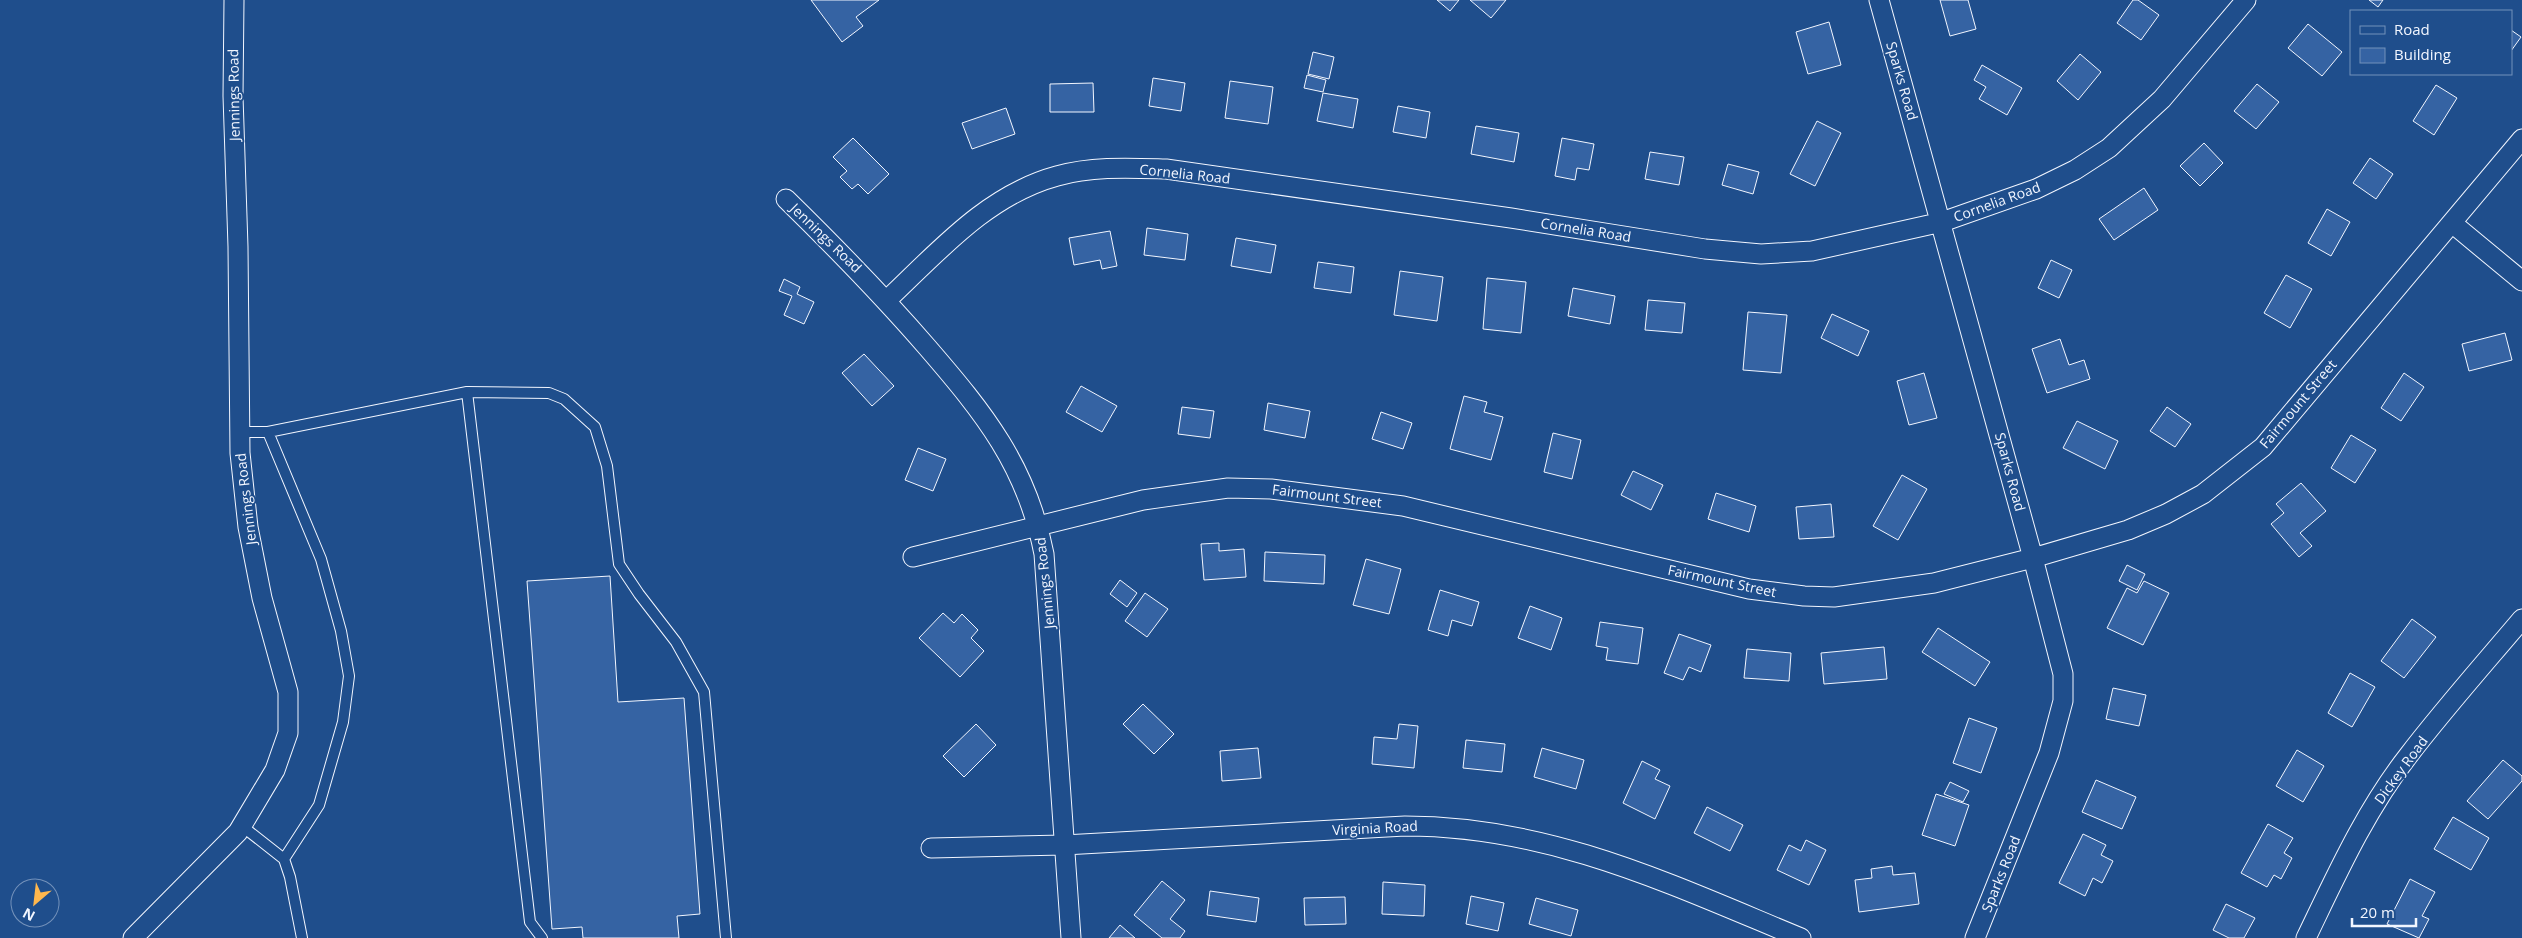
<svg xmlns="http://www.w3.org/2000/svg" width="2522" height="938" font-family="'Open Sans',sans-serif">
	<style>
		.building { fill: #3563a3; stroke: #f2f6ff }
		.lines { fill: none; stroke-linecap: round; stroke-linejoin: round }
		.lane-casing { stroke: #f2f6ff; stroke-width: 12 }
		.street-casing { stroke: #f2f6ff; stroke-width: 21 }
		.lane { stroke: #1f4e8c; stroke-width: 10 }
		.street { stroke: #1f4e8c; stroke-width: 19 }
		.labels { text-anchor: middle; stroke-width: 4; stroke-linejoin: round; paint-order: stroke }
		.street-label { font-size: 14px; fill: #f2f6ff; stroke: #1f4e8c }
	</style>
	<rect width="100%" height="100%" fill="#1f4e8c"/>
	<path class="building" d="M811,0H879L856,17L863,26L842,42Z
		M1437,0H1459L1450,11Z
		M1470,0H1506L1491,18Z
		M1940,0H1968L1976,29L1950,36Z
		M2133,0H2138L2159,15L2141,40L2117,23Z
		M2369,0H2383L2378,7Z
		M1829,22L1841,65L1808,74L1796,32Z
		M2308,24L2342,52L2322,76L2288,48Z
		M2511,30L2521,37L2511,51Z
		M1313,52L1334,57L1329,79L1308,74Z
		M2080,54L2101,72L2078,100L2057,81Z
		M1982,65L2022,88L2007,115L1979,99L1986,87L1974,80Z
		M1307,75L1326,80L1323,92L1304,88Z
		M1153,78L1185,83L1181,111L1149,106Z
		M1230,81L1273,87L1268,124L1225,118Z
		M1093,83L1094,112H1050V84Z
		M2257,84L2279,102L2256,129L2234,111Z
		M2436,85L2457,98L2434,135L2413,121Z
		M1323,93L1358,99L1353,128L1317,121Z
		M1398,106L1430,112L1426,138L1393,132Z
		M1006,108L1015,134L972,149L962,123Z
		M1817,121L1841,133L1815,186L1790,174Z
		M1476,126L1519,133L1514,162L1471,154Z
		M853,138L889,174L868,194L858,184L852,189L840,177L847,171L833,157Z
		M1562,138L1594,144L1589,170L1577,168L1575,180L1555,176Z
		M2204,143L2223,163L2200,186L2180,166Z
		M1650,152L1684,157L1679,185L1645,179Z
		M2370,158L2393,174L2376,199L2353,183Z
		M1728,164L1759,172L1753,194L1722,185Z
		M2144,188L2158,210L2114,240L2099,219Z
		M2327,209L2350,222L2331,256L2308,243Z
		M1147,228L1188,234L1185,260L1144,255Z
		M1110,231L1117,266L1102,269L1100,260L1074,265L1069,238Z
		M1236,238L1276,245L1271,273L1231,266Z
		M2051,260L2072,270L2059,298L2038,288Z
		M1318,262L1354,267L1351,293L1314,288Z
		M1400,271L1443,277L1437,321L1394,315Z
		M2286,275L2312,289L2290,328L2264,313Z
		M1487,278L1526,282L1521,333L1483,329Z
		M784,279L800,287L797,294L814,302L804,324L784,315L792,296L779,291Z
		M1573,288L1615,296L1610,324L1568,316Z
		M1648,300L1685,303L1682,333L1645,330Z
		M1748,312L1787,315L1781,373L1743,370Z
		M1832,314L1869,331L1858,356L1821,338Z
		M2505,333L2512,360L2469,371L2462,344Z
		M2060,339L2069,365L2084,360L2090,379L2047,393L2032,349Z
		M864,354L894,386L872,406L842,373Z
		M1924,373L1937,418L1909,425L1897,381Z
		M2404,373L2424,387L2401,421L2381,408Z
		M1081,386L1117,406L1102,432L1066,412Z
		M1464,396L1487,402L1484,412L1503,417L1491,460L1450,449Z
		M1268,403L1310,411L1305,438L1264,430Z
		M1182,407L1214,411L1210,438L1178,434Z
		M2167,407L2191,424L2175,447L2150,431Z
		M1381,412L1412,423L1403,449L1372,439Z
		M2077,421L2118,441L2105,469L2063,448Z
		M1553,433L1581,440L1572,479L1544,472Z
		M2351,435L2376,450L2355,483L2331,468Z
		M918,448L946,459L933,491L905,480Z
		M1633,471L1663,485L1651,510L1621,495Z
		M1902,475L1927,489L1898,540L1873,526Z
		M2301,483L2326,511L2300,533L2312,546L2299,557L2271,524L2284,513L2276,504Z
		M1716,493L1756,506L1749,532L1708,519Z
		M1831,504L1834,537L1799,539L1796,507Z
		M1219,543V551L1244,549L1246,577L1204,580L1201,544Z
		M1265,552L1325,555L1324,584L1264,581Z
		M1366,559L1401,569L1389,614L1353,605Z
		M2127,565L2145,574L2137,590L2119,581Z
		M610,576L618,702L684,698L700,914L677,916L679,938H583L582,927L552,929L527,581Z
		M1120,580L1137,593L1127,607L1110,594Z
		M2144,581L2169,593L2143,645L2107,628L2127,588L2137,593Z
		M1440,590L1479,602L1472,626L1452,620L1448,636L1428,630Z
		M1145,593L1168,609L1147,637L1125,621Z
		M1530,606L1562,618L1551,650L1518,638Z
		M943,613L954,623L962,614L978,630L971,638L984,651L960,677L919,638Z
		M2412,619L2436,637L2404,678L2381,661Z
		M1600,622L1643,628L1638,664L1606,660L1608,648L1596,646Z
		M1938,628L1990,662L1975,686L1922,652Z
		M1679,634L1711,645L1701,672L1689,667L1683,680L1664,673Z
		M1884,647L1887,679L1824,684L1821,653Z
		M1747,649L1791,653L1789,681L1744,678Z
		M2350,673L2375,687L2352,727L2328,713Z
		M2113,688L2146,695L2139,726L2106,719Z
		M1143,704L1174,734L1154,754L1123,724Z
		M1969,718L1997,728L1981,773L1953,763Z
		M976,724L996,745L964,777L943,756Z
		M1399,724L1418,726L1414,768L1372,764L1374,737L1397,739Z
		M1466,740L1505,744L1502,772L1463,768Z
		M1258,748L1261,778L1222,781L1220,751Z
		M1542,748L1584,760L1576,789L1534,777Z
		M2297,750L2324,766L2303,802L2276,786Z
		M2503,760L2522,776V781L2488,819L2467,801Z
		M1642,761L1660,770L1655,779L1670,786L1655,819L1623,803Z
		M2096,780L2136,797L2122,829L2082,812Z
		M1950,782L1969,791L1963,802L1944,794Z
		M1936,794L1969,805L1955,846L1922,835Z
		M1707,807L1743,825L1730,851L1694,833Z
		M2453,817L2489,838L2471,870L2434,849Z
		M2268,824L2293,838L2284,853L2292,858L2281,879L2274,875L2267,887L2241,873Z
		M2083,834L2106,845L2101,855L2113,861L2102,883L2093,878L2085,896L2059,883Z
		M1806,840L1826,850L1809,885L1777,870L1789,845L1801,851Z
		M1892,866L1893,875L1915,873L1919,904L1859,912L1855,880L1872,878L1871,869Z
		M2410,879L2435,892L2422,916L2429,919L2419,938L2387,924Z
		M1162,881L1185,900L1170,919L1185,931L1180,938H1162L1134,915Z
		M1383,882L1425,885L1424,916L1382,914Z
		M1210,891L1259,898L1256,922L1207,915Z
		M1471,896L1504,903L1498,931L1466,924Z
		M1345,897L1346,924L1305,925L1304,898Z
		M1536,898L1578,910L1571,936L1529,924Z
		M2226,904L2255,918L2244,938H2229L2213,930Z
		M1120,925L1135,938H1109Z"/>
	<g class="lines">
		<defs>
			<path id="lane" d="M467,392L549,393L564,399L595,427L607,466L619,564L639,594L676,642L704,692L726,938
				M240,432H268L467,392L530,922L542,938
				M268,432L321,559L341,631L349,676L343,722L319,805L284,859
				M242,826L284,859L290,877L302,938"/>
			<path id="street" d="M1879,0L2033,558L2063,674V701L2049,753L1975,938
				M786,199C835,247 882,295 927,347C984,413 1027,466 1044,554L1071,938
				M2452,223L2522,281
				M887,300C938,252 987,195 1057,176C1092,166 1130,168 1166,169L1511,218L1705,249L1761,254L1812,251L1942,222L2036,189L2075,170L2109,148L2162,99L2246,0
				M913,557L1143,500L1228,488L1271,489L1403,506L1749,589L1804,596L1834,597L1934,583L2033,558L2128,530L2166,514L2203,494L2263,447L2522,139
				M931,848L1064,845L1405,826C1550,826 1670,884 1801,938
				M133,938L238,832L275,770L288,733V692L262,598L248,527L240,453L238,247L233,96L234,0
				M2306,938C2336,876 2365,811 2408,756C2444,709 2484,664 2522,619"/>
		</defs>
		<use href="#lane" class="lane-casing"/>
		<use href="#street" class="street-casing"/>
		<use href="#lane" class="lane"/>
		<use href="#street" class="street"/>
	</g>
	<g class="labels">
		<g class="street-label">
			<text transform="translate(1902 81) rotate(74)" y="5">Sparks Road</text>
			<text transform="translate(234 95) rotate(-91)" y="5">Jennings Road</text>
			<text transform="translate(1185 174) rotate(6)" y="5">Cornelia Road</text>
			<text transform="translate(1997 202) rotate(-20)" y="5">Cornelia Road</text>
			<text transform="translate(1586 230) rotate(9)" y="5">Cornelia Road</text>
			<text transform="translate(826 238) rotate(44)" y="5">Jennings Road</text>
			<text transform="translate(2298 404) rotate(-50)" y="5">Fairmount Street</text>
			<text transform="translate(2010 472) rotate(75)" y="5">Sparks Road</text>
			<text transform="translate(1327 496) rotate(7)" y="5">Fairmount Street</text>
			<text transform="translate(246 499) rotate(-97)" y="5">Jennings Road</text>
			<text transform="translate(1722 581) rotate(12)" y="5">Fairmount Street</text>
			<text transform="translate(1045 583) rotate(-96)" y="5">Jennings Road</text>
			<text transform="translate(2401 770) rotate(-54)" y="5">Dickey Road</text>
			<text transform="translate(1375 828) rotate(-3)" y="5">Virginia Road</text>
			<text transform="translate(2001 874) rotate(-68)" y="5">Sparks Road</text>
		</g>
	</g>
	<rect x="2350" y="10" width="162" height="65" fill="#1f4e8c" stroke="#7391ba"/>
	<rect x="2360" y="26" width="25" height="8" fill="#1f4e8c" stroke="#7391ba"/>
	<text x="2394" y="35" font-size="15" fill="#f2f6ff">Road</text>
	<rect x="2360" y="48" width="25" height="15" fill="#3563a3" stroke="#7391ba"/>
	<text x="2394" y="60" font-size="15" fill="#f2f6ff">Building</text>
	<g transform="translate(35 903) rotate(208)"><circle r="24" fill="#1f4e8c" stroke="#7391ba"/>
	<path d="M0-4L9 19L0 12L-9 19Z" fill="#ffb74d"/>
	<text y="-8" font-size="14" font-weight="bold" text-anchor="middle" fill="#f2f6ff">N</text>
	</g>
	<path d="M2352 918v8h64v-8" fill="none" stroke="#f2f6ff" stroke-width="2.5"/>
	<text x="2360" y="918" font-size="15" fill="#f2f6ff" stroke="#1f4e8c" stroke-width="4" paint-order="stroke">20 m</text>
</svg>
